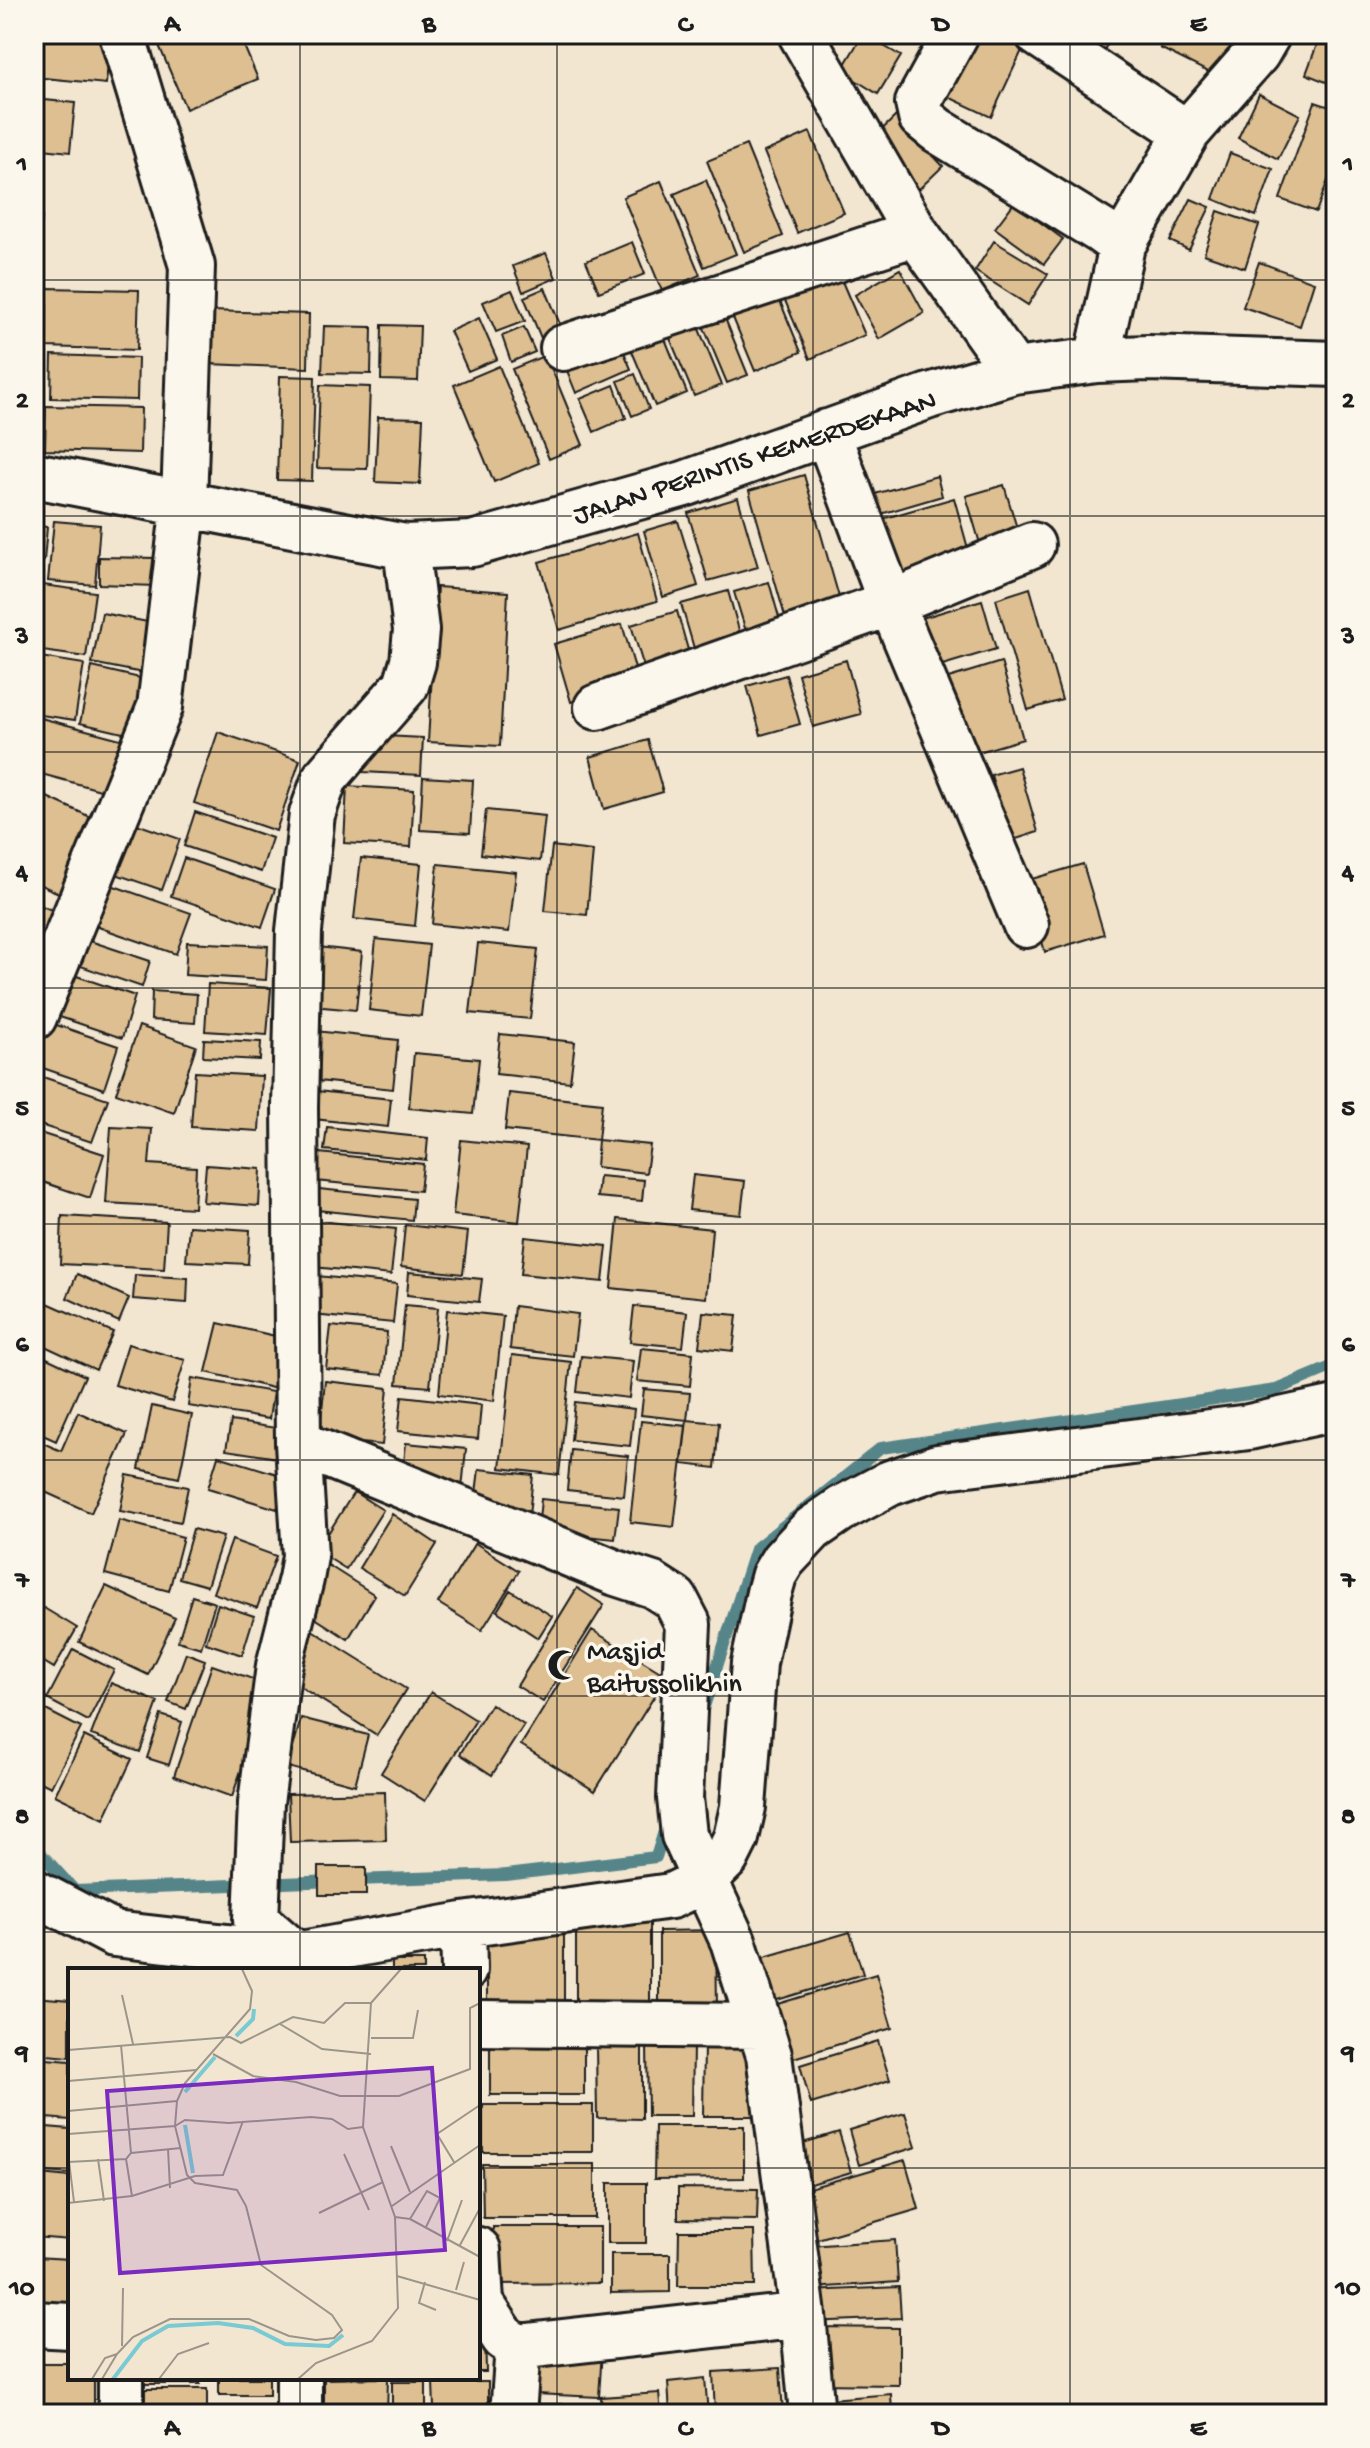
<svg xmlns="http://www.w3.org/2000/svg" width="1370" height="2448" font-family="'Gochi Hand',sans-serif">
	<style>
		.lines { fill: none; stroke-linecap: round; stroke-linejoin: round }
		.stream { stroke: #548489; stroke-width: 12 }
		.building { fill: #ddbf91; stroke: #1c1c1c; stroke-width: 2 }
		.minor-casing { stroke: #1c1c1c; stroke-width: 50 }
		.minor { stroke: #fbf7ec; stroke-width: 44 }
		.grid { fill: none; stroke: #1c1c1c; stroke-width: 2; stroke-opacity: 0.55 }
		.labels { text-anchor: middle; stroke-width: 7; stroke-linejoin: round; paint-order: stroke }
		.street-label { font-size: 28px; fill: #1c1c1c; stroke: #fbf7ec }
		.poi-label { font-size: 28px; fill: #1c1c1c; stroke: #fbf7ec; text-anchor: start }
		.inset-river { fill: none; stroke: #79cad2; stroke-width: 4 }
		.inset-road { fill: none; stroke: #9c9589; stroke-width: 2 }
		.view { fill: #7b2cbf; fill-opacity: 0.15; stroke: #7b2cbf; stroke-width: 4 }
		.inset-edge { fill: none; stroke: #1c1c1c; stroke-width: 4 }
		.neatline { fill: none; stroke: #1c1c1c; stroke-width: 3 }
		.grid-label { font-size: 26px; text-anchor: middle; font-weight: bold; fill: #1c1c1c }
	</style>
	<rect width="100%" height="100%" fill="#f2e6d1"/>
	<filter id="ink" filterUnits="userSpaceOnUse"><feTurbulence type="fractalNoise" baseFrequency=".0125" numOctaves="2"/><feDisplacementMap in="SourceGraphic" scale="16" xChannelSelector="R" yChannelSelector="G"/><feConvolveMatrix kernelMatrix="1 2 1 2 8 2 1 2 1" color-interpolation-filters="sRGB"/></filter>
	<g filter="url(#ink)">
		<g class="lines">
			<path class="stream" d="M701,1716L755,1549L881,1448L1276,1390L1336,1365
				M34,1846L75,1891L335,1881
				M353,1880L506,1875L656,1857L666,1825"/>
		</g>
		<path class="building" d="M34,34L110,41L106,84L34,77Z
			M180,34H239L258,79L186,109L158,43Z
			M863,34L901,56L878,94L841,71Z
			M966,34H1004L1025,44L991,117L940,93Z
			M1049,34H1114L1095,64Z
			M1167,34H1238L1216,76L1160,48Z
			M1321,34L1336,38V86L1306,74Z
			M1259,94L1300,115L1278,159L1238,138Z
			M34,99L75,103L70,152L34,148Z
			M1315,102L1336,109V159L1316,212L1280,199Z
			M896,116L943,166L915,193L867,144Z
			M810,132L844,213L797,233L764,152Z
			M746,145L783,236L744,252L707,161Z
			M1230,153L1273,169L1256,216L1213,199Z
			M706,180L736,254L704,267L674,194Z
			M661,181L700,275L662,291L623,197Z
			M1191,199L1210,207L1189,250L1170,241Z
			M1014,203L1063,239L1044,264L995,228Z
			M1218,211L1259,225L1245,268L1204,254Z
			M34,215L42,216L35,284H34Z
			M994,241L1048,274L1028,305L975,271Z
			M632,242L645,274L599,292L586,261Z
			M546,253L556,278L523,292L513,266Z
			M1259,262L1314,282L1300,326L1243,307Z
			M900,269L924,313L879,339L855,295Z
			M838,272L865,335L810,359L783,296Z
			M47,288L139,290L137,350L46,347Z
			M545,288L564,334L543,343L524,297Z
			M775,289L801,352L755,371L729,308Z
			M512,290L525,321L496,332L483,302Z
			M720,306L748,375L727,383L699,316Z
			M211,311L309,314L308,368L209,364Z
			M692,312L722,385L694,396L664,324Z
			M479,318L497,359L468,371L450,331Z
			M659,324L687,393L655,406L626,337Z
			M382,325L420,326L418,381L381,380Z
			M324,326L372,327L371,374L322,373Z
			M524,327L535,352L511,362L502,336Z
			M34,329L40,330L35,387H34Z
			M619,340L631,369L576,393L564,363Z
			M52,355L138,358L137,400L51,398Z
			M546,355L583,445L549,459L512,369Z
			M499,366L539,463L494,482L454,385Z
			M635,374L649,409L632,416L618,381Z
			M280,376L315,377L312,481L277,480Z
			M320,385L370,387L367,469L317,468Z
			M614,385L626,418L594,432L580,399Z
			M46,406L141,408L140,453L45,450Z
			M378,417L423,418L420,484L375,482Z
			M804,475L843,611L788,627L749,491Z
			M937,476L942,496L881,514L875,494Z
			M1004,485L1019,535L981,547L966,496Z
			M738,498L758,567L708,581L688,513Z
			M954,498L969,552L897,574L882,519Z
			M54,521L100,525L95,585L48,581Z
			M678,521L698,586L663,597L644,531Z
			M34,526L47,527L44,561L34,560Z
			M638,533L657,601L559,630L539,562Z
			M99,557L157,558L156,586L99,584Z
			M34,567L41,568L37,609L34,608Z
			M769,582L782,628L748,638L734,592Z
			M43,585L95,592L86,657L35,650Z
			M437,587L508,592L500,746L428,742Z
			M1030,588L1062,700L1028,710L996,599Z
			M728,591L742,641L696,655L681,604Z
			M982,600L996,649L926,670L912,621Z
			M677,611L694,671L649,684L631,625Z
			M102,613L163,625L153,675L92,663Z
			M622,624L639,682L571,702L554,644Z
			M34,656L84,664L75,720L34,714Z
			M846,660L861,714L813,727L798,674Z
			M1001,662L1023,739L965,756L942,680Z
			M92,667L153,681L140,737L80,723Z
			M786,675L800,724L761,735L747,686Z
			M37,717L128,741L115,794L34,772V727Z
			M218,732L300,760L276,831L194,803Z
			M366,735L423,738L421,775L363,772Z
			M648,740L663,792L604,809L590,757Z
			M1019,767L1038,832L1010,841L991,775Z
			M423,777L473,780L470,833L420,830Z
			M347,786L414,790L411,847L344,843Z
			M47,797L97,820L63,895L34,882V826Z
			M486,810L545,816L540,861L481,854Z
			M195,812L272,838L261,872L184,846Z
			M122,819L180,839L162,890L104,870Z
			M552,846L593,851L587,915L545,911Z
			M184,858L275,889L262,927L171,896Z
			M361,858L421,864L415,926L354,919Z
			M438,864L516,872L509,932L432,924Z
			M1083,864L1104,934L1045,952L1025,881Z
			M97,880L191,913L176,954L84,922Z
			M35,903L66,916L34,966V906Z
			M75,936L150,961L142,987L66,961Z
			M376,939L429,945L421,1016L369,1010Z
			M187,942L268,946L266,980L185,975Z
			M478,943L538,949L530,1019L470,1013Z
			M318,947L362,952L356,1010L312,1006Z
			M62,971L135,996L122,1038L48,1013Z
			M208,984L271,988L267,1035L205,1031Z
			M152,991L197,994L195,1023L151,1020Z
			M45,1021L118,1046L104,1089L34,1065V1053Z
			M139,1026L196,1046L174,1113L116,1093Z
			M315,1031L398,1040L393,1089L309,1080Z
			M500,1034L575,1042L570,1082L496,1074Z
			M204,1039L261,1042L260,1060L203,1057Z
			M414,1053L479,1059L473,1114L409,1108Z
			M195,1072L262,1076L259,1131L191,1127Z
			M34,1074L108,1099L92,1142L34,1123Z
			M317,1091L391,1099L388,1127L314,1119Z
			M509,1093L602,1103L598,1140L505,1130Z
			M111,1127L152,1129L149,1164L196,1167L194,1208L106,1203Z
			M327,1127L428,1138L426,1160L324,1150Z
			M34,1131L104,1154L90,1198L34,1179Z
			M461,1140L527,1147L519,1222L453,1215Z
			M598,1140L650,1145L646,1173L596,1167Z
			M319,1153L423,1164L420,1191L315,1181Z
			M206,1165L261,1169L259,1206L203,1202Z
			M693,1175L745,1181L741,1215L689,1210Z
			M599,1176L644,1180L642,1201L597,1197Z
			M319,1189L414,1199L412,1220L317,1210Z
			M62,1216L167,1222L164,1269L60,1264Z
			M618,1219L712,1229L706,1298L611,1288Z
			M319,1221L396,1229L391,1275L314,1267Z
			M405,1225L468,1232L463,1274L401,1267Z
			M189,1226L250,1230L248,1264L186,1261Z
			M525,1237L607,1246L603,1282L521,1274Z
			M409,1272L482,1279L479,1302L407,1295Z
			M77,1274L129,1298L119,1322L67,1298Z
			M135,1275L188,1278L187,1303L133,1299Z
			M317,1276L397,1284L393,1323L313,1315Z
			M43,1301L113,1332L96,1370L34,1341V1320Z
			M405,1305L438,1308L430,1387L397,1384Z
			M514,1306L578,1314L573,1356L510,1349Z
			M634,1306L687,1312L683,1347L630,1342Z
			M447,1310L503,1316L494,1401L439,1394Z
			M703,1312L737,1315L733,1351L699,1347Z
			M218,1323L293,1340L281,1390L206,1372Z
			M331,1326L387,1332L383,1375L326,1369Z
			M128,1344L185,1360L172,1402L115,1385Z
			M641,1348L693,1353L690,1386L637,1381Z
			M34,1352L85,1376L56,1441L34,1431Z
			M512,1355L571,1362L559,1475L500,1468Z
			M581,1356L633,1361L629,1398L577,1392Z
			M192,1378L273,1392L269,1419L188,1406Z
			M325,1381L388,1388L382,1445L319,1439Z
			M644,1389L690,1393L687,1420L641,1415Z
			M402,1396L481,1405L478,1439L398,1431Z
			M575,1402L634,1409L630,1446L571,1440Z
			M152,1406L192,1415L179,1478L139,1469Z
			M78,1412L127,1434L91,1513L34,1487V1439L61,1451Z
			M687,1420L719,1423L715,1468L682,1464Z
			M231,1421L289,1430L285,1459L226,1450Z
			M641,1421L686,1426L674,1527L630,1522Z
			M406,1443L466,1449L462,1489L402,1482Z
			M571,1450L628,1456L624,1496L567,1490Z
			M218,1456L287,1477L277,1509L208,1488Z
			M479,1469L533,1475L529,1516L474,1510Z
			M127,1475L188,1487L181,1522L120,1511Z
			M354,1492L383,1510L346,1569L317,1551Z
			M541,1499L619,1507L615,1539L538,1531Z
			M392,1514L437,1544L405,1596L359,1568Z
			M119,1520L183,1537L169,1591L105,1574Z
			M193,1529L223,1537L207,1586L179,1578Z
			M232,1540L276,1556L257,1608L213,1593Z
			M475,1543L519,1571L482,1630L438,1603Z
			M328,1565L375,1595L348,1639L301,1609Z
			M106,1586L175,1618L148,1675L79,1642Z
			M577,1588L604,1605L543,1702L517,1686Z
			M510,1590L552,1616L538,1638L497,1611Z
			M192,1596L215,1603L201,1648L178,1641Z
			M34,1602L77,1628L54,1668L34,1656Z
			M218,1604L254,1616L242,1655L206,1643Z
			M309,1628L406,1689L377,1735L280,1674Z
			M592,1630L667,1676L595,1791L521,1745Z
			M73,1649L114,1670L88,1721L47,1699Z
			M186,1653L205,1660L186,1709L168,1702Z
			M212,1665L270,1685L232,1797L174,1776Z
			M111,1683L158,1702L140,1752L91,1735Z
			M431,1692L476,1720L425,1801L381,1773Z
			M34,1704L81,1728L51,1787L34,1779Z
			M491,1704L524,1725L492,1775L460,1754Z
			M161,1715L182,1722L169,1765L147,1758Z
			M301,1718L368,1735L355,1785L288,1767Z
			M84,1736L132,1759L104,1819L55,1795Z
			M385,1792L386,1840L290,1842L288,1794Z
			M319,1867H366V1895H319Z
			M576,1921H650V2013H576Z
			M487,1925H564V2022H487Z
			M716,1930L717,2012H659V1931Z
			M850,1932L863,1974L764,2004L751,1961Z
			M392,1961H424V1970H392Z
			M876,1974L892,2028L787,2060L771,2006Z
			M34,1997L70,2000V2057L34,2054Z
			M490,2038H584V2095H490Z
			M878,2041L890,2080L811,2104L800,2065Z
			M596,2043H642V2119L597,2118Z
			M647,2044H693L692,2116H648Z
			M704,2044H755L756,2116H703Z
			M34,2058L70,2061V2120L34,2117Z
			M483,2105H593V2152H483Z
			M905,2113L916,2147L859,2165L849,2130Z
			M34,2126L70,2129V2174L34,2171Z
			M655,2126H744V2178L654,2179Z
			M839,2132L851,2172L801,2187L790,2147Z
			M905,2160L919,2209L811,2241L796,2192Z
			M482,2164H595V2218H483Z
			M39,2174L70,2177V2240L34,2237Z
			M608,2183H646V2243H608Z
			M678,2188L758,2189L757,2220L678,2219Z
			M493,2227H600V2283L493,2284Z
			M679,2231H754L755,2286H678Z
			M895,2240L898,2282L812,2288L809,2246Z
			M611,2254H670V2292L611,2293Z
			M34,2257L70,2259V2306L34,2304Z
			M899,2287L901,2318L810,2322L809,2291Z
			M814,2327L899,2328V2385L814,2384Z
			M478,2329H485L486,2372H478Z
			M537,2347L602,2350L599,2397L535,2394Z
			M34,2363H70V2378H94V2414H34Z
			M780,2368L783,2414H715L713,2372Z
			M141,2378H200V2384H141Z
			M219,2378H269V2395H219Z
			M388,2378L387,2414H324V2379Z
			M705,2378L708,2414H670L668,2382Z
			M392,2382H426V2414H392Z
			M433,2382H488V2409L434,2408Z
			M142,2389H207V2414H142Z
			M659,2393L661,2414H602L601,2397Z
			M891,2394L892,2414H820L819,2400Z
			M533,2404H593V2414H533Z
			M219,2407H275V2414H219Z"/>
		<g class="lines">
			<defs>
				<path id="minor" d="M801,34L916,233L1014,371
					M956,34L918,103L921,117L937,130L1101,231L1122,246L1097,360
					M1038,34L1187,133
					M1122,246L1187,133L1257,53L1268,34
					M563,348L916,233
					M827,432L891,603L1026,925
					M34,475L406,547L472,544L684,484L929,396L1014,371L1097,360L1148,358L1336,364
					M597,707L891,603L1032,545
					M34,1017L160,707L184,503L192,266L122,34
					M298,1443L616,1573L653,1585L675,1599L688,1624L680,1798L684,1835L733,1941L769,2055L803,2315L812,2414
					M34,1892L114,1934L296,1955L463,1925L671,1896L704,1880L726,1858L736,1838L743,1807L754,1663L769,1593L774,1575L783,1560L812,1529L841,1509L890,1483L937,1467L1249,1427L1336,1408
					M463,1925L464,1970
					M295,1964L296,1955L256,1920L261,1803L279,1666L301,1579L305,1556L298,1443L295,1107L299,931L312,814L325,778L406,685L413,662L416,630L406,547
					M478,2023L760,2026
					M478,2250L481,2303
					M478,2303H481L504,2338L518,2347L803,2315
					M34,2324L70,2326
					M121,2378V2414
					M299,2378V2414
					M513,2414L518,2347"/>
			</defs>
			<use href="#minor" class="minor-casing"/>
			<use href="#minor" class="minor"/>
		</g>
	</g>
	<path class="grid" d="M300,34V1970M557,34V2414M813,34V2414M1070,34V2414M34,280H1336M34,516H1336M34,752H1336M34,988H1336M34,1224H1336M34,1460H1336M34,1696H1336M34,1932H1336M34,2168H70M478,2168H1336M300,2378V2414"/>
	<defs>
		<symbol id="mosque-bare" viewBox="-9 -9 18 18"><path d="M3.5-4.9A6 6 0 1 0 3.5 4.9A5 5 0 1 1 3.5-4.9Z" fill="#1c1c1c" stroke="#fbf7ec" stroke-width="2.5" paint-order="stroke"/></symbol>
	</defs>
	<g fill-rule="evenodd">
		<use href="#mosque-bare" x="541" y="1643" width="44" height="44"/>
	</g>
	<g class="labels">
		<g class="street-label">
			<text transform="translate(754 455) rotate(-18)" y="10">JALAN PERINTIS KEMERDEKAAN</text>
		</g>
		<g class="poi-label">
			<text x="587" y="1659">Masjid<tspan x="587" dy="32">Baitussolikhin</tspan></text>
		</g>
	</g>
	<g transform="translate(68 1968)">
		<rect width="412" height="412" fill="#f2e6d1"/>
		<path class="inset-river" d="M168,68L185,51L186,41M117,124L147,89M117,157L125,205M45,411L74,373L100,358L150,355L185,360L217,376L261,378L275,367"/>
		<path class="inset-road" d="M54,27L65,76M212,56L254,81L303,86M303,70H345L350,42M53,77L63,185L58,191L64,228M0,82L162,69L173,75L225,49L256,55L277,35H303M145,86L185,108L228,114L272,128H331L402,101V40L412,35M0,113L128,102M0,143L109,133M0,166L107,158L117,152L161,155L243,149L264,151L280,161L295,159M323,178L342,224M100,181L102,220M63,185L113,180M276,186L301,242M30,191L36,233M1,193L6,234M0,194L58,191M386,194L369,166L412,137M0,235L64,228L127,208L155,207L175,153M324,238L412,177M251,245L315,214M327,249L342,251L359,223L372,230L358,259M342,251L412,289M379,273L394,232M392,277L412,240M329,308L412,332M357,314L351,335L368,342M388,322L396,294M54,378L55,320M49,386L65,369L102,351H181L221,368L248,372L266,370L274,362L264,347L193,297L178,238L169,222L127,215L119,207L107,158L109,133L117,115L182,41L184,23L174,1M24,411L37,390L49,386M34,411L49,386M91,411L110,386L141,375M230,411L248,395L304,373L330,340L327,249L295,159L303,35L333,1"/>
		<path class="view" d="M364,100L377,282L52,305L39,123Z"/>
		<rect width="412" height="412" class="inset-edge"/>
	</g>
	<rect width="1370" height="2448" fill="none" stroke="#fbf7ec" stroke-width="88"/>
	<rect x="44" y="44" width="1282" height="2360" class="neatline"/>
	<g class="grid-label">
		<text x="172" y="31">A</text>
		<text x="429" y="31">B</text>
		<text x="685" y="31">C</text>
		<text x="941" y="31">D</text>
		<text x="1198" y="31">E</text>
		<text x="22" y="171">1</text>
		<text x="1348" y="171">1</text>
		<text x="22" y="407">2</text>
		<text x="1348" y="407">2</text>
		<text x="22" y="643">3</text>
		<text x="1348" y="643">3</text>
		<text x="22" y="879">4</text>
		<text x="1348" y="879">4</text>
		<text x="22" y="1115">5</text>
		<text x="1348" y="1115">5</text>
		<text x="22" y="1351">6</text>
		<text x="1348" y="1351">6</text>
		<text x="22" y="1587">7</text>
		<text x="1348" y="1587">7</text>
		<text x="22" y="1823">8</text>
		<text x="1348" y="1823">8</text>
		<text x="22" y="2059">9</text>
		<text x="1348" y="2059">9</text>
		<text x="22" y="2295">10</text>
		<text x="1348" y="2295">10</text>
		<text x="172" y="2435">A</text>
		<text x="429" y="2435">B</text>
		<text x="685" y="2435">C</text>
		<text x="941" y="2435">D</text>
		<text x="1198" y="2435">E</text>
	</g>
</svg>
